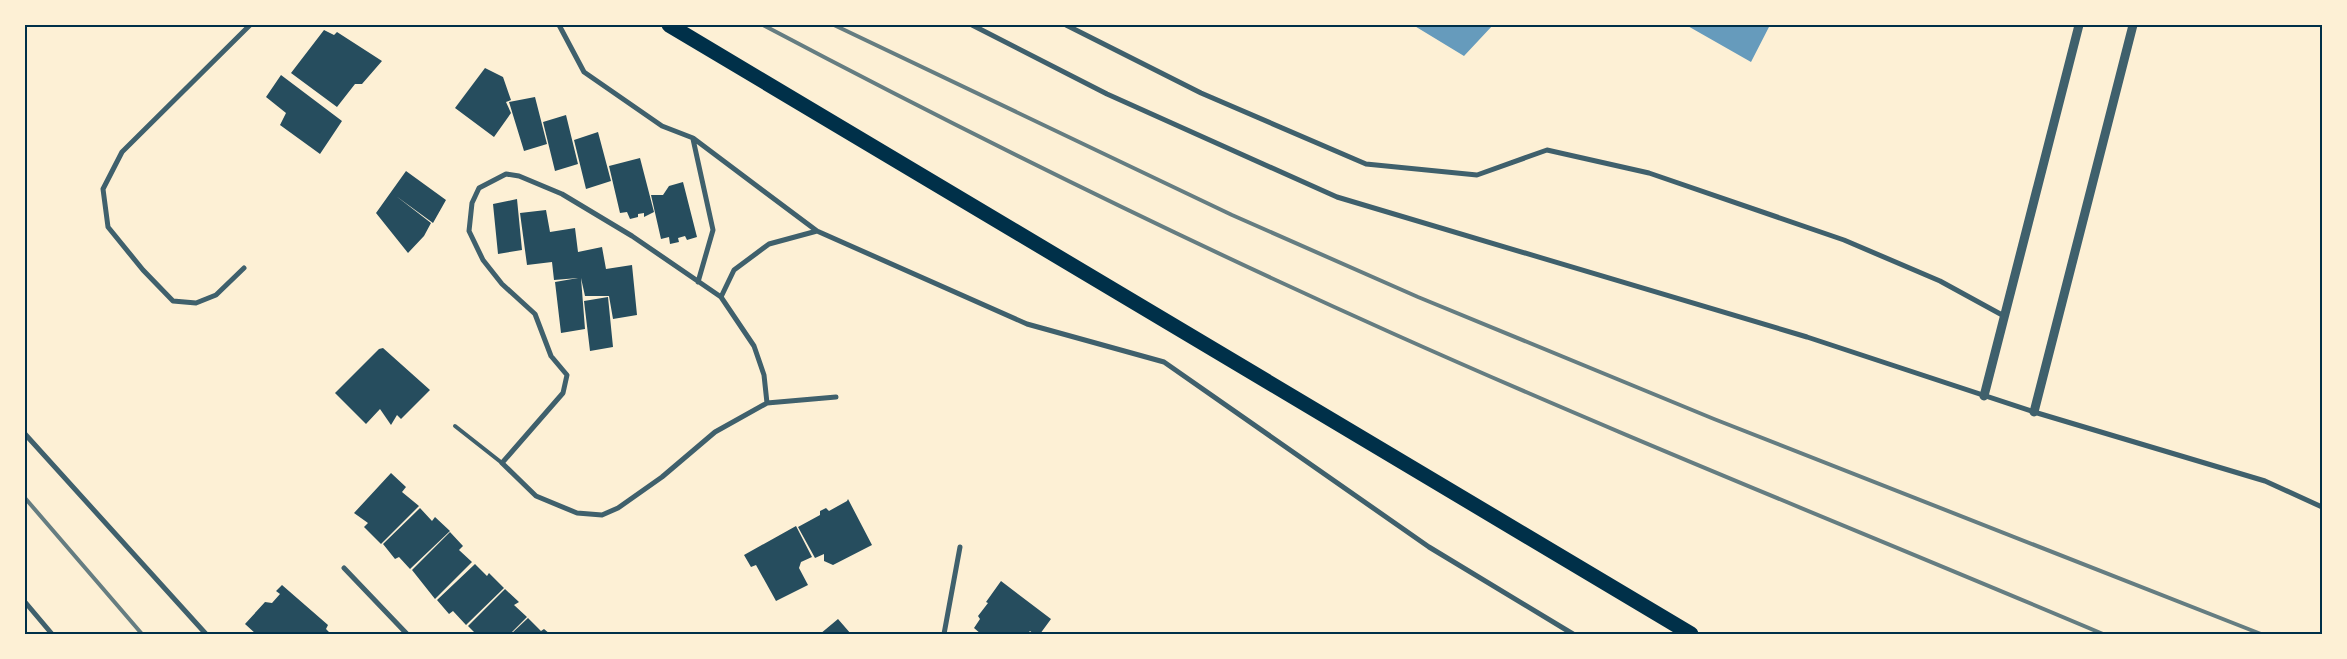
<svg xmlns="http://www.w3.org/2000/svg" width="2347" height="659" font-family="Signika,sans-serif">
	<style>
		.water { fill: #669bbc }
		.building { fill: #264d5e }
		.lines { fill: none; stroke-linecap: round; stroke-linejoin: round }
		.service { stroke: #3f606c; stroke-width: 4 }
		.minor { stroke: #3f606c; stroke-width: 5 }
		.tertiary { stroke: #3f606c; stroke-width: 9 }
		.motorway { stroke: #003049; stroke-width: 15 }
		.rail { stroke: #657d81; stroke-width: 4 }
		.neatline { fill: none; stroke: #003049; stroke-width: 2 }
	</style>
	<rect width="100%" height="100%" fill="#fdf0d5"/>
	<path class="water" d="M1413,25H1493L1464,56Z
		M1686,25H1770L1751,62Z"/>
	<path class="building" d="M324,30L334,35L337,32L382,61L362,84H355L337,107L291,73Z
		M485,68L503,77L511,100L506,102L511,113L494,137L455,108Z
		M281,75L342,121L320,154L280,125L286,113L266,97Z
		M535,97L547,144L524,151L509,102Z
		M566,115L578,164L555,171L543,122Z
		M598,132L611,181L586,189L574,140Z
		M640,158L654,212L644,217V213L638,214V217L630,219L627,212L620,213L609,166Z
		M406,171L446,200L433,223L396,196L431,223L424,236L408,253L376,213Z
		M683,182L697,237L687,240L685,236L678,238L679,242L670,244L669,237L661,239L651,195H663L669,186Z
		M517,199L522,250L498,254L493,204Z
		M546,210L550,232L575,228L578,252L602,247L606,269L632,265L637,315L613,319L609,296H585L581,278L585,329L561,333L555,282L578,278L554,280L552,262L527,265L520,213Z
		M608,297L613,347L590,351L584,301Z
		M383,348L430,390L401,419L397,415L391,425L380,409L366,424L335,393L379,349Z
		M391,473L406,487L402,492L419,506L381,544L364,527L368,523L354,513Z
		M848,499L872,545L833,565L824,561V554L815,558L798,527L820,515V511L826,508L829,511L847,501Z
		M420,508L432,521L435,517L450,531L410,569L399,557L395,559L383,544Z
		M796,526L812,557L801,562L799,568L808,585L776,601L756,565L751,567L744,555Z
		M450,532L463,546L459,550L472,562L435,599L412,570Z
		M475,564L487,576L489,573L504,588L466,625L453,611L449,614L437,600Z
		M1001,581L1051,619L1040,634H1034L1030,631L1027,634H981L974,628L980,619L978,616L988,603L986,602Z
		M282,585L328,625L326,629L331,634H256L245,624L265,602L272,603L280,594L276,591Z
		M505,589L519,602L514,605L527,617L510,634H476L468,626Z
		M528,618L541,631L544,629L550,634H511Z
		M838,619L851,634H820Z"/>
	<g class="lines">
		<path class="service" d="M455,426L502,463"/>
		<path class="minor" d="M559,25L584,72L662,126L693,138L817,231L1027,324L1164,362L1429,547L1573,634
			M972,25L1107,94L1337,197L1807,337L2034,412L2265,481L2322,507
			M1066,25L1201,93L1366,164L1477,175L1547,150L1649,173L1844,240L1940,281L2004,316
			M693,139L713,230L698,282
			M244,268L216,295L196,303L173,301L143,270L108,227L103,189L122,152L250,25
			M721,297L734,270L769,244L817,231
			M767,403L764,375L754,346L721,297L632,236L562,194L519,176L506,174L479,188L472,203L469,231L483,260L502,284L535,314L551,356L567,375L563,393L502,463L536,496L577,513L602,515L618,508L662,477L715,432L767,403L836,397
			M25,434L206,634
			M344,568L407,634
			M25,602L52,634
			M944,634L960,547"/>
		<path class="tertiary" d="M1984,396L2079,25
			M2034,412L2133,25"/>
		<path class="motorway" d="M669,25L1691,634"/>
		<path class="rail" d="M763,25C969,134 1182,239 1394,334C1628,439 1867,534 2103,634
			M834,25L1232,215L1418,297L1714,419L2261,634
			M25,498L142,634"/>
	</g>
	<rect width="2347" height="659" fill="none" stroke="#fdf0d5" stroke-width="52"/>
	<rect x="26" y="26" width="2295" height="607" class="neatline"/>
</svg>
